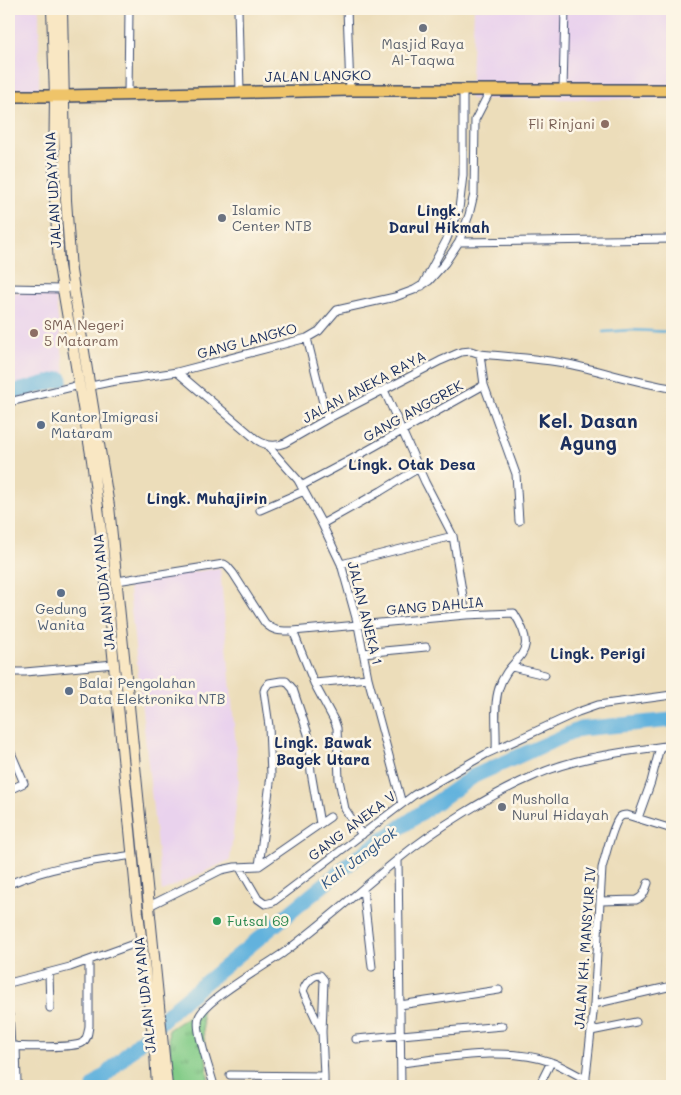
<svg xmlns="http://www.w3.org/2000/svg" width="681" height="1095" font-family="Mali,sans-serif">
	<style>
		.built { fill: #e9d2ed }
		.park { fill: url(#park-tufts); stroke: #4f7e73 }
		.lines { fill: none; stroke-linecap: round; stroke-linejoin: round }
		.stream { stroke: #62b2dd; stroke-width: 2.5 }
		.river { stroke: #62b2dd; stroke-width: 15 }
		.street-casing { stroke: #3a496c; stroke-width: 9 }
		.secondary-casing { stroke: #3a496c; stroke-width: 12 }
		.primary-casing { stroke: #3a496c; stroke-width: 14 }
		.street { stroke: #fff; stroke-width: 7 }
		.secondary { stroke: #f9e7c3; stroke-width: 10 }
		.primary { stroke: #efc469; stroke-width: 11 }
		.worship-dot { fill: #6b7280; stroke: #fcf5e5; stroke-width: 2 }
		.education-dot { fill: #8d6e63; stroke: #fcf5e5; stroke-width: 2 }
		.service-dot { fill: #5c6f8a; stroke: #fcf5e5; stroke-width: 2 }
		.leisure-dot { fill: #2e9e5b; stroke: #fcf5e5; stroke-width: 2 }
		.labels { text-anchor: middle; stroke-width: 5; stroke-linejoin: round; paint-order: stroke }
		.worship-label { font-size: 14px; fill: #5b616d; stroke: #fcf5e5; text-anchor: start }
		.street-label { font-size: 14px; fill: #1b2f5e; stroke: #fcf5e5 }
		.education-label { font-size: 14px; fill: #785e54; stroke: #fcf5e5; text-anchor: end }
		.service-label { font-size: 14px; fill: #4e5e75; stroke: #fcf5e5; text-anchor: start }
		.leisure-label { font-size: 14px; fill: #27864d; stroke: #fcf5e5; text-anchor: start }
		.neighbourhood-label { font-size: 15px; font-weight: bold; fill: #1b2f5e; stroke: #fcf5e5 }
		.water-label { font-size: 15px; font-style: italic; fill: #305684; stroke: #fcf5e5 }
		.district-label { font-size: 19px; font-weight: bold; fill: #1b2f5e; stroke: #fcf5e5 }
	</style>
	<defs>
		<pattern id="park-tufts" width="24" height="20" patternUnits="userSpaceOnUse" patternTransform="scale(1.25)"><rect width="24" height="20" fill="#83cc88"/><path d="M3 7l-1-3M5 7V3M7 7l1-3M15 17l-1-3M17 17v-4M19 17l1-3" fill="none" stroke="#6aa672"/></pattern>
	</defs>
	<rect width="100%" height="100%" fill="#fcf5e5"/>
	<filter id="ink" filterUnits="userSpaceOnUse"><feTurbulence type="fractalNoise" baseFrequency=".02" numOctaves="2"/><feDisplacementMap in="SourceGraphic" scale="10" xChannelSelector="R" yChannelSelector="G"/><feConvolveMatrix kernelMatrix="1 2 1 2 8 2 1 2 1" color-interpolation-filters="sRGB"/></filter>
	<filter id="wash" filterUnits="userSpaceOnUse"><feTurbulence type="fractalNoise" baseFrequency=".0096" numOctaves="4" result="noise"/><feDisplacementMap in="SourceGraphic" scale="20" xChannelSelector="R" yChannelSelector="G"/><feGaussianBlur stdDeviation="1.12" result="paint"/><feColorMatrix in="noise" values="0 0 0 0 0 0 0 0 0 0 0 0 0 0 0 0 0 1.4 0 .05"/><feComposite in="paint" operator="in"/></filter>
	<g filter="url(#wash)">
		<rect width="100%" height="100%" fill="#ecddba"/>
		<path class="built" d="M9,9H39V90L9,88Z
			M474,9H672V99H470Z
			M9,292L55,294L65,373L15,387H9Z
			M220,568L239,780L230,860L162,891L128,582Z"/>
		<path class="park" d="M201,1008L209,1086H174L168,1030Z"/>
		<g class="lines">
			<path class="stream" d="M603,332L631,330L672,332"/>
			<path class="river" d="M9,392L22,390L61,379
				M94,1086L178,1005L355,859L474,776L580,729L672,720"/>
		</g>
	</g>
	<g filter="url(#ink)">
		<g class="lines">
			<defs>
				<path id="street" d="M238,9L240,92
					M347,9L350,90
					M563,90L565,9
					M128,95L129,9
					M459,242L672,239
					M422,286L446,241L459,209L463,175V89
					M9,288L62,289L73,287
					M307,338L327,419
					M480,354L484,385L516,474L519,521
					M177,372L307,338L319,331L337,310L395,297L414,290L429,281L445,263L459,242L469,215L474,194L475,120L491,89
					M91,386L110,382L177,372L257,440C266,446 275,447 285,443L327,419L440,361L461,352L471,351L480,354C509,357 539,358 568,364C603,371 637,383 672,388
					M384,390L425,482L453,536L466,615
					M9,402L80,385
					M267,445L298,480L322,524L341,564L358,625L368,678L402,804
					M301,486L352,459L484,385
					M260,510L304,491
					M322,524L381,491L419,468
					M341,564L453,536
					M117,581L224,564L227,566L233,573L265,623C274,632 281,631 293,631L314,683L335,722L337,728L339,780L345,809L362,835
					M293,631L466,615L514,613C543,659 509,654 499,688C493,706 497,730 496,749
					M363,653L426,647
					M512,667L545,675
					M9,672H25L114,664
					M314,683L368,678
					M9,748L24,783L9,790
					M638,818L651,782L660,747
					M398,860L401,1086
					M259,866L271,775L269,726L264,691L265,688L269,683L281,681H286L293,689L308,734L311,772L320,824
					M240,868L258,899L265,904L273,902L414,795L486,754L578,712L598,705L672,695
					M9,884C48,867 91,861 133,855
					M363,889L372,967
					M601,901L636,900C644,897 645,891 648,883
					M149,906L221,870L235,867L259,866L330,817
					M49,973L50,1008
					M9,983L70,967L142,941
					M594,1004L672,986
					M400,1005L499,990
					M9,1015L11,1046C23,1047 73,1048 82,1043C88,1039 88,1032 89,1026V961
					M591,1031L636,1022
					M322,1032L303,991C305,984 312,975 320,975L324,980L322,1032L324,1076
					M356,1039L503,1026
					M402,1063C447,1058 507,1046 551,1062C563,1066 574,1074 586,1079
					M230,1075L324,1076V1086
					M15,1086L17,1083L16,1046
					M214,1086C211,1072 194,1029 199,1017C206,999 267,965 286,951C324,923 360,890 397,860C435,829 491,794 536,775C578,756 627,752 672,745
					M539,1086L551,1062
					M585,1086L594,1004L602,868C605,858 613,823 620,817C622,815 624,815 627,815L672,829"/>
				<path id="secondary" d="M52,9L55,96L54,178L59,266L92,460L101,531L138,912L155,1052L157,1086
					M62,9L66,200L71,271L109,506L167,1086"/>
				<path id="primary" d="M9,96H64L350,90H672"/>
			</defs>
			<use href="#street" class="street-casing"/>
			<use href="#secondary" class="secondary-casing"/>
			<use href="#primary" class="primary-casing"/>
			<use href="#street" class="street"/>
			<use href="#secondary" class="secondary"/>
			<use href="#primary" class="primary"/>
		</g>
	</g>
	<g class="worship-dot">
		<circle cx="423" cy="28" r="5"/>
		<circle cx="222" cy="218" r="5"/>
		<circle cx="502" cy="807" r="5"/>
	</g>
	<g class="education-dot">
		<circle cx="605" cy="124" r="5"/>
		<circle cx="34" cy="333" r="5"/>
	</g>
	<g class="service-dot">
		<circle cx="41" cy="425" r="5"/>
		<circle cx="61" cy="593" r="5"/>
		<circle cx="69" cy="691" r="5"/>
	</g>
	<circle class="leisure-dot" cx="217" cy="921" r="5"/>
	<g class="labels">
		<g class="worship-label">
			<text x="423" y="49" text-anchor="middle">Masjid Raya<tspan x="423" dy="16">Al-Taqwa</tspan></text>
			<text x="232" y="215">Islamic<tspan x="232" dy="16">Center NTB</tspan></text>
			<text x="512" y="804">Musholla<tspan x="512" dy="16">Nurul Hidayah</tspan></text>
		</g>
		<g class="street-label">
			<text transform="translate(318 76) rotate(-1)" y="5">JALAN LANGKO</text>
			<text transform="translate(53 190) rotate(-93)" y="5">JALAN UDAYANA</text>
			<text transform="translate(247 341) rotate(-15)" y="5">GANG LANGKO</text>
			<text transform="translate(364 387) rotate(-28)" y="5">JALAN ANEKA RAYA</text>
			<text transform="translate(413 411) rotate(-29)" y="5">GANG ANGGREK</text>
			<text transform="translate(104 592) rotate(-96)" y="5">JALAN UDAYANA</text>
			<text transform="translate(435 606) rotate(-5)" y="5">GANG DAHLIA</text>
			<text transform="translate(365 613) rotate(76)" y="5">JALAN ANEKA 1</text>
			<text transform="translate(352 826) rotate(-37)" y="5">GANG ANEKA V</text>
			<text transform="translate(585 948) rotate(-86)" y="5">JALAN KH. MANSYUR IV</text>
			<text transform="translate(145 995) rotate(-96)" y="5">JALAN UDAYANA</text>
		</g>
		<g class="education-label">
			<text x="595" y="129">Fli Rinjani</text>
			<text x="44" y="330" text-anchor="start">SMA Negeri<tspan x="44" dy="16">5 Mataram</tspan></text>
		</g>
		<g class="service-label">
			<text x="51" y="422">Kantor Imigrasi<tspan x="51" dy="16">Mataram</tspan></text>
			<text x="61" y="614" text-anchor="middle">Gedung<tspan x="61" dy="16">Wanita</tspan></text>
			<text x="79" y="688">Balai Pengolahan<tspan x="79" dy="16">Data Elektronika NTB</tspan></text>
		</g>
		<g class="leisure-label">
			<text x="227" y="926">Futsal 69</text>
		</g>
		<g class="neighbourhood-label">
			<text x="439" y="216">Lingk.<tspan x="439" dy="17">Darul Hikmah</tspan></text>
			<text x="412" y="470">Lingk. Otak Desa</text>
			<text x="207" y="504">Lingk. Muhajirin</text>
			<text x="598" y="659">Lingk. Perigi</text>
			<text x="323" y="748">Lingk. Bawak<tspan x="323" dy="17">Bagek Utara</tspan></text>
		</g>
		<g class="water-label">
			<text transform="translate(359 858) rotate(-37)" y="5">Kali Jangkok</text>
		</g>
		<g class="district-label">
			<text x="588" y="428">Kel. Dasan<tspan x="588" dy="22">Agung</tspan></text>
		</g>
	</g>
	<rect width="681" height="1095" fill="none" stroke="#fcf5e5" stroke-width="30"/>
</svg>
